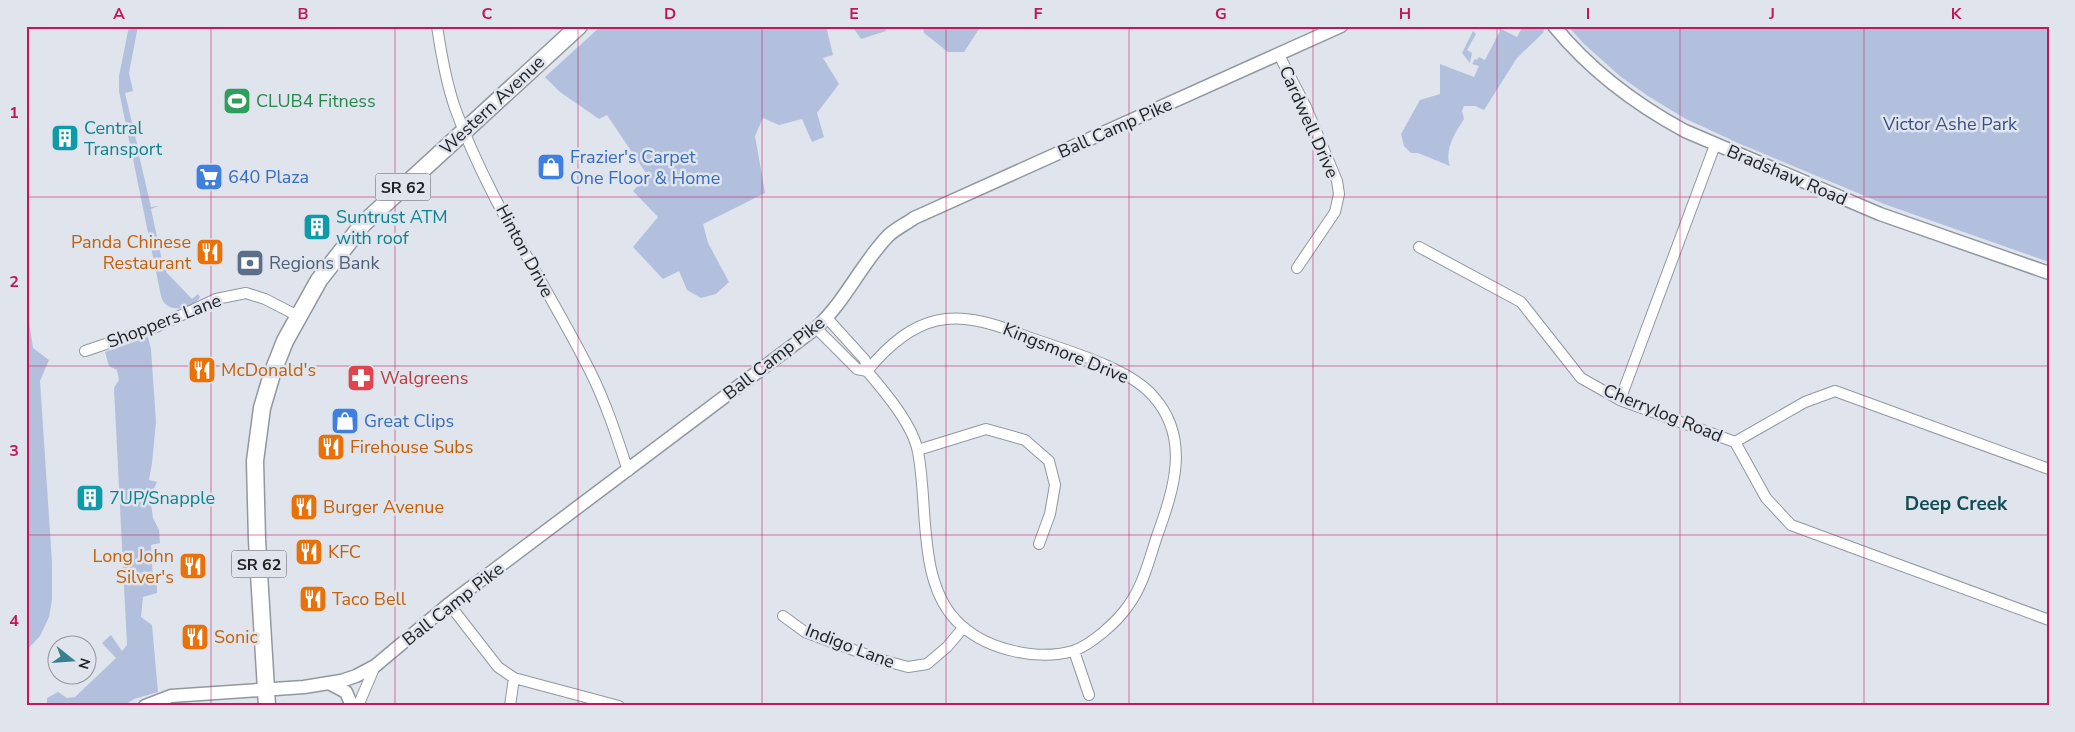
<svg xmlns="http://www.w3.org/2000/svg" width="2075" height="732" font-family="'Nunito Sans',sans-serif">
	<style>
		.green { fill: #b2c0de }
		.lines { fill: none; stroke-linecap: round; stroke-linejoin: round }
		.minor-casing { stroke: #9297a0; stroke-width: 12 }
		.tertiary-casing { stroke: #9297a0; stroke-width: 15 }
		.primary-casing { stroke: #9297a0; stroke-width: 19 }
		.minor { stroke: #fff; stroke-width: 10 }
		.tertiary { stroke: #fff; stroke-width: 12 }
		.primary { stroke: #fff; stroke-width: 16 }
		.grid { fill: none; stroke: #c2185b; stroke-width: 1; stroke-opacity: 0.55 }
		.labels { text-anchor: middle; stroke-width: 5; stroke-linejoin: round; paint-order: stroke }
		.shield { fill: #dfe4ed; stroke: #5a5d62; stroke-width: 1 }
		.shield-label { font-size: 16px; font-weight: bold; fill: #212326 }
		.leisure-label { font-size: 18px; fill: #27864d; stroke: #dfe4ed; text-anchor: start }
		.street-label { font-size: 18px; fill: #212326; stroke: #dfe4ed }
		.park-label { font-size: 18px; fill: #385084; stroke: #dfe4ed }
		.culture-label { font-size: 18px; fill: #0d838f; stroke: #dfe4ed; text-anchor: start }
		.shop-label { font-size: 18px; fill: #366cbe; stroke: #dfe4ed; text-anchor: start }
		.food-label { font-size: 18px; fill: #c56008; stroke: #dfe4ed; text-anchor: start }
		.service-label { font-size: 18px; fill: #4e5e75; stroke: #dfe4ed; text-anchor: start }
		.health-label { font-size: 18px; fill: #be3a42; stroke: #dfe4ed; text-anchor: start }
		.neighbourhood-label { font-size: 19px; font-weight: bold; fill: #124d56; stroke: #dfe4ed }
		.neatline { fill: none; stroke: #c2185b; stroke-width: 2 }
		.grid-label { font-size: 16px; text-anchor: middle; font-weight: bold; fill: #c2185b }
	</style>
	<rect width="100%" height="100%" fill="#dfe4ed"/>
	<path class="green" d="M129,26H138L129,73L133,91L125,93L138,148H146L138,151L151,207L159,206L151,209L163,265L171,264L166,272L192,299L198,294L200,297C192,310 166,315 161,296L119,91V76Z
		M601,26H826L833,55L823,58L839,84L817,113L824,137L812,142L802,119L779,125L763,118L755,136L765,193L703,224L708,243L729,282L716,294L701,298L687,290L679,271L663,279L633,247L658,217L633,191L650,173L649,171L646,173L607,115L599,119L560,92L545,77Z
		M852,26H885L886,31L861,39Z
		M923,26H1000V29H979L964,52H948L924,33Z
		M1495,26L1517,37L1523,26L1545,27L1543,33L1517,58L1484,110L1475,106H1464L1462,111L1464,119C1455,133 1444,150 1450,166L1418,153H1411L1404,146L1401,134L1420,100L1440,94V64L1474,77L1479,66L1472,64L1475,59L1477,60L1479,57L1485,60L1500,31Z
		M1568,26H2049V262L1884,204L1738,143L1684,118L1648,96L1621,77L1583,43Z
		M1473,31L1476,34L1467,50L1472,53L1470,63L1462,53Z
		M26,302L33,348L49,360L40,381L52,562V600L49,617L40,636L26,651Z
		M148,337L151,349L156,422L152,463L149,480L157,482L150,497L153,518L159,530L160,543L151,545L153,580L157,586V593L143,597L141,617L152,625L158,692L134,699L123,706H47V698L58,692L67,698L75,697L116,658L102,643L111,635L122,651L127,645L114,388L119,380L117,370L109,366L105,352Z"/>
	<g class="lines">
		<defs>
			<path id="minor" d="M437,26C441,53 446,82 455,108C488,200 546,284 590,371C606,403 617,437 628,471
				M1279,55L1306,107L1337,181L1339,194L1335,212L1297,268
				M1419,247L1521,302L1581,378L1620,400L1735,442L1766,498L1791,525L2049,620
				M827,318L865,360L867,371C885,392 913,425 918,452C929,507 916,587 962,626C989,650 1038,661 1073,651C1091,645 1117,622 1128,606C1143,586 1149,560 1157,536C1174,489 1191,438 1153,396C1126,365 1059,349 1020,334C953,307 915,313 867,371
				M816,328L857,369L867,371
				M85,351L156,327L216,299L246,293L265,299L298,316
				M1620,400L1715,145
				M1735,442L1805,402L1835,391L2049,469
				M918,450L986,429L1025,440L1049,461L1055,485L1050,514L1039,544
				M449,604L498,667L514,678L619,706
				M783,616L805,632L878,659L908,667L927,664L947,647L963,628
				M1074,651L1089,695
				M358,706L375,666
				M510,706L514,678"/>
			<path id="tertiary" d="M1554,26C1590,70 1635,104 1685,131L1880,214L2049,273
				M329,683L346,692L352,706
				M145,706L171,696L304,687L341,681L356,676L375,666L449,604L816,328C845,302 861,264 888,236C895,229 906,224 914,218L1341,26"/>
			<path id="primary" d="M267,706L257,540L255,461L262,408L272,374L285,341L319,280L363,224L579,26"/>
		</defs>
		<use href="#minor" class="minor-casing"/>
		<use href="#tertiary" class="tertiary-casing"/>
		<use href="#primary" class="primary-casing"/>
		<use href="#minor" class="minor"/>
		<use href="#tertiary" class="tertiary"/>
		<use href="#primary" class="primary"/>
	</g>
	<path class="grid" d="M211,26V706M395,26V706M578,26V706M762,26V706M946,26V706M1129,26V706M1313,26V706M1497,26V706M1680,26V706M1864,26V706M26,197H2049M26,366H2049M26,535H2049"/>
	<defs>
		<symbol id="stadium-square" viewBox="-11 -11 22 22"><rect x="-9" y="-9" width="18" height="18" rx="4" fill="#2e9e5b" stroke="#dfe4ed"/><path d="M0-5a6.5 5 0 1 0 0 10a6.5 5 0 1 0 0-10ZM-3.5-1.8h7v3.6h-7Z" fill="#fff"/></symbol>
		<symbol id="building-square" viewBox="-11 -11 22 22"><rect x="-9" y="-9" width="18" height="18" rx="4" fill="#0f9aa8" stroke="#dfe4ed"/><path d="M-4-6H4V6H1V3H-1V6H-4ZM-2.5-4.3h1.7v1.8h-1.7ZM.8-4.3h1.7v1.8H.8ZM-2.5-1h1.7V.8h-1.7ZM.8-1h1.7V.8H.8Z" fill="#fff"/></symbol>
		<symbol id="shop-square" viewBox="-11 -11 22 22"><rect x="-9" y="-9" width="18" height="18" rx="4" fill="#3f7fe0" stroke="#dfe4ed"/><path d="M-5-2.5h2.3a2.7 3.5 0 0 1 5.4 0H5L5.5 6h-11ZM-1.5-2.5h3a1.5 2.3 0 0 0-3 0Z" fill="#fff"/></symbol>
		<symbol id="supermarket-square" viewBox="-11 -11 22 22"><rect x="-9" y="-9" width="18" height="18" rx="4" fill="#3f7fe0" stroke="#dfe4ed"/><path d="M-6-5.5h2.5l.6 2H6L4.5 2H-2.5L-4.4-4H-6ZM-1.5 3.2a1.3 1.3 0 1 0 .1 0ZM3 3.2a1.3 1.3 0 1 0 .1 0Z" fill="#fff"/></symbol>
		<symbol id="restaurant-square" viewBox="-11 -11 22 22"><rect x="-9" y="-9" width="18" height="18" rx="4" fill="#e8710a" stroke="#dfe4ed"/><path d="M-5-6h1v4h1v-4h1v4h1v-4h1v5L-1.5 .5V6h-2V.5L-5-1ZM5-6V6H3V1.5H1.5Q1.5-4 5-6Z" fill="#fff"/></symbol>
		<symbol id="bank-square" viewBox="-11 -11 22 22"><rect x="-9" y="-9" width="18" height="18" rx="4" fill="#5c6f8a" stroke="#dfe4ed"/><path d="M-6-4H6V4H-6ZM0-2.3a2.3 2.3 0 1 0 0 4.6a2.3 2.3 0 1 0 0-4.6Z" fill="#fff"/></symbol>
		<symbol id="pharmacy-square" viewBox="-11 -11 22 22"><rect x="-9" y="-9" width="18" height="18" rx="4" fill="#e0444e" stroke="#dfe4ed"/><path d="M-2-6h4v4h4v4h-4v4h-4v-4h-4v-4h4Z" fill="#fff"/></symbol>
	</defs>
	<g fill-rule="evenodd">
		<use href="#stadium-square" x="221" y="85" width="32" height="32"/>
		<use href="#building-square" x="49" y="122" width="32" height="32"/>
		<use href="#shop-square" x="535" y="151" width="32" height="32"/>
		<use href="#supermarket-square" x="193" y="161" width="32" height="32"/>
		<use href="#building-square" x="301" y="211" width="32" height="32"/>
		<use href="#restaurant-square" x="194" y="236" width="32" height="32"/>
		<use href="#bank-square" x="234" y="247" width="32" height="32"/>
		<use href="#restaurant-square" x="186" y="354" width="32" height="32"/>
		<use href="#pharmacy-square" x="345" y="362" width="32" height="32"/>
		<use href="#shop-square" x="329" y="405" width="32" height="32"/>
		<use href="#restaurant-square" x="315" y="431" width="32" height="32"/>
		<use href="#building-square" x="74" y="482" width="32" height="32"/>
		<use href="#restaurant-square" x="288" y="491" width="32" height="32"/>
		<use href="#restaurant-square" x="293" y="536" width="32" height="32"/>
		<use href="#restaurant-square" x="177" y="550" width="32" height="32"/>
		<use href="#restaurant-square" x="297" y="583" width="32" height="32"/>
		<use href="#restaurant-square" x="179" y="621" width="32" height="32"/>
	</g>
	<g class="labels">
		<g class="shield">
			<rect x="375.5" y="173.5" width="55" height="27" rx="4"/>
			<rect x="231.5" y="550.5" width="55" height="27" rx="4"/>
		</g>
		<g class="shield-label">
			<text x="403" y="193">SR 62</text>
			<text x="259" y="570">SR 62</text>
		</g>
		<g class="leisure-label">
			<text x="256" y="107">CLUB4 Fitness</text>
		</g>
		<g class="street-label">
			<text transform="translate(492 105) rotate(-43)" y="6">Western Avenue</text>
			<text transform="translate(1309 122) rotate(66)" y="6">Cardwell Drive</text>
			<text transform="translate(1115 128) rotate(-24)" y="6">Ball Camp Pike</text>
			<text transform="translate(1787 175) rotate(23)" y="6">Bradshaw Road</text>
			<text transform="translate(525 251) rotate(62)" y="6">Hinton Drive</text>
			<text transform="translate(164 321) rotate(-21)" y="6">Shoppers Lane</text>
			<text transform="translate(1066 353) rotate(22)" y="6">Kingsmore Drive</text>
			<text transform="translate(774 358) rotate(-38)" y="6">Ball Camp Pike</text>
			<text transform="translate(1663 413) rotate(22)" y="6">Cherrylog Road</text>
			<text transform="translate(453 604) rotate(-38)" y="6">Ball Camp Pike</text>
			<text transform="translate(850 646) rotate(21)" y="6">Indigo Lane</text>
		</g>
		<g class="park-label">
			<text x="1950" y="130">Victor Ashe Park</text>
		</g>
		<g class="culture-label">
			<text x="84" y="134">Central<tspan x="84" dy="21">Transport</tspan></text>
			<text x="336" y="223">Suntrust ATM<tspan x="336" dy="21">with roof</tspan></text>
			<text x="109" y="504">7UP/Snapple</text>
		</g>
		<g class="shop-label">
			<text x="570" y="163">Frazier's Carpet<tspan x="570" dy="21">One Floor &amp; Home</tspan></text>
			<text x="228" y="183">640 Plaza</text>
			<text x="364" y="427">Great Clips</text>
		</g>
		<g class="food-label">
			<text x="191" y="248" text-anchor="end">Panda Chinese<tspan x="191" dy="21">Restaurant</tspan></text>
			<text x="221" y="376">McDonald's</text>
			<text x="350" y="453">Firehouse Subs</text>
			<text x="323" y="513">Burger Avenue</text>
			<text x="328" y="558">KFC</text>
			<text x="174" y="562" text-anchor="end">Long John<tspan x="174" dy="21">Silver's</tspan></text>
			<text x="332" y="605">Taco Bell</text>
			<text x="214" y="643">Sonic</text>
		</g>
		<g class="service-label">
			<text x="269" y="269">Regions Bank</text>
		</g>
		<g class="health-label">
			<text x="380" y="384">Walgreens</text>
		</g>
		<g class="neighbourhood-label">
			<text x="1956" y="510">Deep Creek</text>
		</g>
	</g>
	<rect width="2075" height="732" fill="none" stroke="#dfe4ed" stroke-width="55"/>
	<g transform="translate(72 660) rotate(107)"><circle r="24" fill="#dfe4ed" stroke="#93979d"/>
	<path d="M0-4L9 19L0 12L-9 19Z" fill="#3b818d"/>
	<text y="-8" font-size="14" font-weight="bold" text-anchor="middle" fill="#212326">N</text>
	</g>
	<rect x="28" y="28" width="2020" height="676" class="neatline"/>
	<g class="grid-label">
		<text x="119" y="19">A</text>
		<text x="303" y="19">B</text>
		<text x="487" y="19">C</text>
		<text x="670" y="19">D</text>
		<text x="854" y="19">E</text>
		<text x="1038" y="19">F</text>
		<text x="1221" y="19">G</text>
		<text x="1405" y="19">H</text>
		<text x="1588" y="19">I</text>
		<text x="1772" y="19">J</text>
		<text x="1956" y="19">K</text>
		<text x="14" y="118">1</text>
		<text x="14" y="287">2</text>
		<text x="14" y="456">3</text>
		<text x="14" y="626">4</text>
	</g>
</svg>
